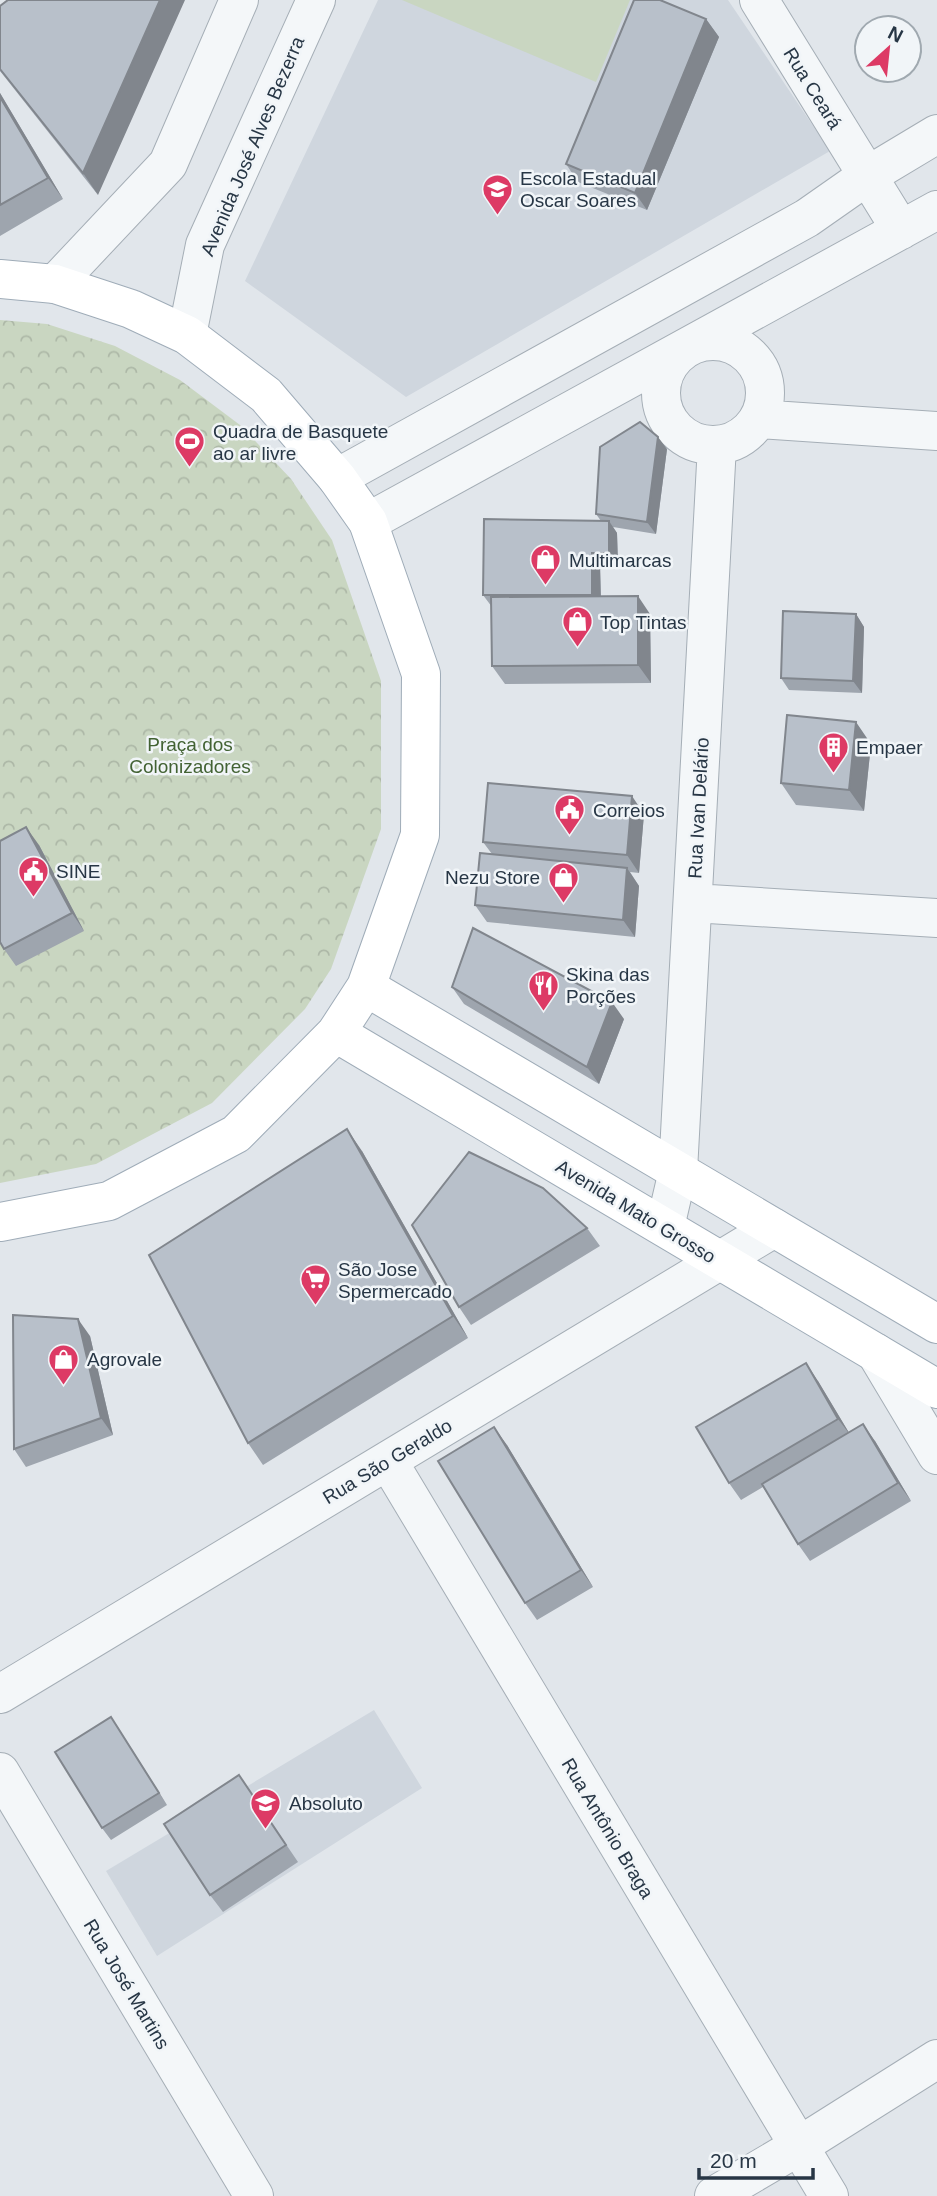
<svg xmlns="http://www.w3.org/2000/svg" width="937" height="2196" font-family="Arial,sans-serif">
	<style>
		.built { fill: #cfd6de }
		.grass { fill: #c9d6c1 }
		.park { fill: url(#park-crowns) }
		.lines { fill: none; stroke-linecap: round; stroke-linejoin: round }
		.minor-casing { stroke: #a5aeb6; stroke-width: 40 }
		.major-casing { stroke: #9facb8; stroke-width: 40 }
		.minor { stroke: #f4f7f9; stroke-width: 38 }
		.major { stroke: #fff; stroke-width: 38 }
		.wall { fill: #9ea5ae }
		.shaded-wall { fill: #81868d }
		.building { fill: #b8c0ca; stroke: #81868d; stroke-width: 2 }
		.labels { text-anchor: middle; stroke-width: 5; stroke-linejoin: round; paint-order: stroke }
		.street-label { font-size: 19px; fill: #273645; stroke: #f1f5f8 }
		.poi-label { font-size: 19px; fill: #273645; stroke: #f1f5f8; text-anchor: start }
		.park-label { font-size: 19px; fill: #426233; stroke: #f1f5f8 }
	</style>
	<defs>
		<pattern id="park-crowns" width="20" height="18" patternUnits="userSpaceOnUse" patternTransform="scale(1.75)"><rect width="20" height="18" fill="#c9d6c1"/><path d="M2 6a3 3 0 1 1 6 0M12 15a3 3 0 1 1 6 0" fill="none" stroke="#adb8a7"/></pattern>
	</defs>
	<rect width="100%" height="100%" fill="#e1e6eb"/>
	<path class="built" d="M378,0H728L830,151L406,397L245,281Z
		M374,1710L422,1788L157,1956L106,1871Z"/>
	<path class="grass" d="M402,0H630L596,82Z"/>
	<path class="park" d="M0,320L47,324L115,346L180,380L240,425L291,479L332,540L381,681V829L331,969L305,1009L212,1103L96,1164L0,1183Z"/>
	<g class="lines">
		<defs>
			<path id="minor" d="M759,0L901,230
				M55,284L168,164L239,0
				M187,335L205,245L316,0
				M661 393a52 52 0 1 1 104 0a52 52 0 1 1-104 0Z
				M759,419L937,431
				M337,478L807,218L867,176L937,134
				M368,522L937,210
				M693,903L937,918
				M665,1227L678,1171L717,445
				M876,1353L937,1455
				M388,1461L829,2196
				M0,1694L774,1228
				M0,1772L254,2196
				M714,2196L799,2146L937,2059"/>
			<path id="major" d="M0,279L55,284L131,309L187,335L266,395L337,478L368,522L421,674L420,835L366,987L336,1033L236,1134L109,1201L0,1222
				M366,987L937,1324
				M336,1033L937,1389"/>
		</defs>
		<use href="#minor" class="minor-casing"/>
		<use href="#major" class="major-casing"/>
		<use href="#minor" class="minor"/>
		<use href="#major" class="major"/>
	</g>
	<path class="wall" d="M0,6L98,195L0,71Z
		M706,19L719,37L647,210L578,182L566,164Z
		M0,93L63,199L0,236Z
		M667,449L656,534L613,527L617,533L618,565H600L601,597L650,614L651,683L505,684L492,666V607L483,595L601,521L596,514Z
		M856,614L864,627L862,693L789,690L781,678Z
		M871,744L864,811L796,805L781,783Z
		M644,814L639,873L630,872L639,886L635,937L487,922L475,905L492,854L483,842Z
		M39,845L84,931L16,966L4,949Z
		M452,987L624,1019L599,1084L464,1004Z
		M362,1151L468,1338L263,1465L248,1443Z
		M587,1228L600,1246L471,1325L459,1307Z
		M90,1336L113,1435L26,1467L14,1449Z
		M818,1381L849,1433L875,1441L911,1501L810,1561L798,1544L763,1487L741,1500L729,1483Z
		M507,1445L593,1587L537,1620L525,1603Z
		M111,1717L167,1805L111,1840L102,1828Z
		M239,1775L298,1862L223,1912L210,1895Z"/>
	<path class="shaded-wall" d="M160,0H185L98,195L83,173Z
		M706,19L719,37L647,210L635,193Z
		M0,93L63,199L48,178L0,97Z
		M658,437L667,449L656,534L647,522Z
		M609,521L617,533L618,565L609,553Z
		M592,553L600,565L601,607L592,595Z
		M638,596L650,614L651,683L638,665Z
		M856,614L864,627L862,693L853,681Z
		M856,722L871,744L864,811L849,790Z
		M632,796L644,814L639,873L627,855Z
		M26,827L39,845L84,931L72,913Z
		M627,868L639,886L635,937L623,920Z
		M612,1002L624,1019L599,1084L587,1067Z
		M347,1129L362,1151L468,1338L453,1316Z
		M78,1319L90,1336L113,1435L101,1418Z
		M806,1363L818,1381L851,1436L838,1419Z
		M863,1424L875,1441L911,1501L898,1483Z
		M494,1427L507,1445L593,1587L581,1570Z
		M111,1717L119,1729L167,1805L159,1793Z"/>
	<path class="building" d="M8,0H160L83,173L0,69V6Z
		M634,0H660L706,19L635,193L566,164Z
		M0,97L48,178L0,205Z
		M640,422L658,437L647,522L596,514L600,447Z
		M484,519L609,521V553H592V595H483Z
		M638,596V665L492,666L491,597Z
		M783,611L856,614L853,681L781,678Z
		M787,715L856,722L849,790L781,783Z
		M488,783L632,796L627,855L483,842Z
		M26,827L72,913L4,949L0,942V841Z
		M480,853L627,868L623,920L475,905Z
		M473,928L612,1002L587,1067L452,987Z
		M347,1129L453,1316L248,1443L149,1255Z
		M469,1152L543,1188L587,1228L459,1307L412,1225Z
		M13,1315L78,1319L101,1418L14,1449Z
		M806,1363L838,1419L729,1483L696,1427Z
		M863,1424L898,1483L798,1544L762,1484Z
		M494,1427L581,1570L525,1603L438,1461Z
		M111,1717L159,1793L102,1828L55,1752Z
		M239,1775L286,1845L210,1895L164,1824Z"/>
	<defs>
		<symbol id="school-pin" viewBox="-11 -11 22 30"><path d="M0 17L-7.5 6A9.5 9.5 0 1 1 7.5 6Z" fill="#dd3a65" stroke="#f1f5f8"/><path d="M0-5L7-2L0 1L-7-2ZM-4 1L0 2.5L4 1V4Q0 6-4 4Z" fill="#fff"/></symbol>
		<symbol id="stadium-pin" viewBox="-11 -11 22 30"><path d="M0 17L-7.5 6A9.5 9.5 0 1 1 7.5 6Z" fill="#dd3a65" stroke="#f1f5f8"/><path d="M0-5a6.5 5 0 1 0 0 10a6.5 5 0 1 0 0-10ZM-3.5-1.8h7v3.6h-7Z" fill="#fff"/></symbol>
		<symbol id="shop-pin" viewBox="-11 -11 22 30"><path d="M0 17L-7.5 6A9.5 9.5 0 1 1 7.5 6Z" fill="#dd3a65" stroke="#f1f5f8"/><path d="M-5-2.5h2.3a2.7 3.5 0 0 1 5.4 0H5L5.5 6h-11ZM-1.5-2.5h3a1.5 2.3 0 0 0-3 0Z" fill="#fff"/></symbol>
		<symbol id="building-pin" viewBox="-11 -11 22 30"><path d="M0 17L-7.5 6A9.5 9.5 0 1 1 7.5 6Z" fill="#dd3a65" stroke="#f1f5f8"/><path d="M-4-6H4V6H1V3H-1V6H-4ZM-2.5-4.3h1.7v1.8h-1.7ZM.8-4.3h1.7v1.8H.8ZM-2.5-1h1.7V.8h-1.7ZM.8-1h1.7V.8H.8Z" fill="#fff"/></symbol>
		<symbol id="civic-pin" viewBox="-11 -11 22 30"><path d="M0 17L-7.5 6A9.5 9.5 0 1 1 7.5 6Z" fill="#dd3a65" stroke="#f1f5f8"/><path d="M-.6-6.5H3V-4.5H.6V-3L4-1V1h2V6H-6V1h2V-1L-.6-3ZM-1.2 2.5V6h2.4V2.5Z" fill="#fff"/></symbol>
		<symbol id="restaurant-pin" viewBox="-11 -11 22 30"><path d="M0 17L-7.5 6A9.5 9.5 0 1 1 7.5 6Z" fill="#dd3a65" stroke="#f1f5f8"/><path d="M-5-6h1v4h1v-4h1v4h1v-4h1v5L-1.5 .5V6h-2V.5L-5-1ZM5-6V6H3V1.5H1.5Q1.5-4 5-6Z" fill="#fff"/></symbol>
		<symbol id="supermarket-pin" viewBox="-11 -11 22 30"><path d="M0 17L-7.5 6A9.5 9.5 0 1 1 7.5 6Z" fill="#dd3a65" stroke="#f1f5f8"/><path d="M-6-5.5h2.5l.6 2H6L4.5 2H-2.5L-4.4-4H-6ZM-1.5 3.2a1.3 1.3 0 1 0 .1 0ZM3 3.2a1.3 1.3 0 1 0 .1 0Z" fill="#fff"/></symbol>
		<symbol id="university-pin" viewBox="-11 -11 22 30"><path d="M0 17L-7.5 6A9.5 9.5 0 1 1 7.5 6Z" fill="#dd3a65" stroke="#f1f5f8"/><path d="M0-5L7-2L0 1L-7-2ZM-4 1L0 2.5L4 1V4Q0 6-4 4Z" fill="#fff"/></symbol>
	</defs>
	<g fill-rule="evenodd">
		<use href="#school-pin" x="480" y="172" width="35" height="47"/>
		<use href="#stadium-pin" x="172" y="424" width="35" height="47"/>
		<use href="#shop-pin" x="528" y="542" width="35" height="47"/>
		<use href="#shop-pin" x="560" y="604" width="35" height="47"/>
		<use href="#building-pin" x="816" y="730" width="35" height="47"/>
		<use href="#civic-pin" x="552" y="792" width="35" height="47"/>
		<use href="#civic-pin" x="16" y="854" width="35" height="47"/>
		<use href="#shop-pin" x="546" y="860" width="35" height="47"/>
		<use href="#restaurant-pin" x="526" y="968" width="35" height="47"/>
		<use href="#supermarket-pin" x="298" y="1262" width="35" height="47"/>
		<use href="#shop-pin" x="46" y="1342" width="35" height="47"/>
		<use href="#university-pin" x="248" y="1786" width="35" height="47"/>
	</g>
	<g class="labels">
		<g class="street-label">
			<text transform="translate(813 88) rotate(58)" y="7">Rua Ceará</text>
			<text transform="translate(252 146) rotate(-67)" y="7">Avenida José Alves Bezerra</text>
			<text transform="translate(698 808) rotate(-87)" y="7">Rua Ivan Delário</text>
			<text transform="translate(636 1211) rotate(31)" y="7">Avenida Mato Grosso</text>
			<text transform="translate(387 1461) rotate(-31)" y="7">Rua São Geraldo</text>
			<text transform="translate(608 1828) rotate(59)" y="7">Rua Antônio Braga</text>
			<text transform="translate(127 1984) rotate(59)" y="7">Rua José Martins</text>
		</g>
		<g class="poi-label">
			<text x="520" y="185">Escola Estadual<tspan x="520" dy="22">Oscar Soares</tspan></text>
			<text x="213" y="438">Quadra de Basquete<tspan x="213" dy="22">ao ar livre</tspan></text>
			<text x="569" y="567">Multimarcas</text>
			<text x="600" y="629">Top Tintas</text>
			<text x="856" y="754">Empaer</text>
			<text x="593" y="817">Correios</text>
			<text x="56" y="878">SINE</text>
			<text x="540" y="884" text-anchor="end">Nezu Store</text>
			<text x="566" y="981">Skina das<tspan x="566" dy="22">Porções</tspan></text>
			<text x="338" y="1276">São Jose<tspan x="338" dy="22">Spermercado</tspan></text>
			<text x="87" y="1366">Agrovale</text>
			<text x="289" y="1810">Absoluto</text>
		</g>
		<g class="park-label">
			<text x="190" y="751">Praça dos<tspan x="190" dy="22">Colonizadores</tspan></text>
		</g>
	</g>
	<g transform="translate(888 49) rotate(27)"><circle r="33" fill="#f1f5f8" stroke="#a0a9b0" stroke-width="2"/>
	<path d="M0-5L12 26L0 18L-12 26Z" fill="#dd3a65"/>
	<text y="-10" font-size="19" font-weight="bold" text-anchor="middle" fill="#273645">N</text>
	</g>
	<path d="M699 2168v10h114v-10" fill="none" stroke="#273645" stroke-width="3.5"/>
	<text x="710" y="2168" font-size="21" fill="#273645" stroke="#f1f5f8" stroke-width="5" paint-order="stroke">20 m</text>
</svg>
